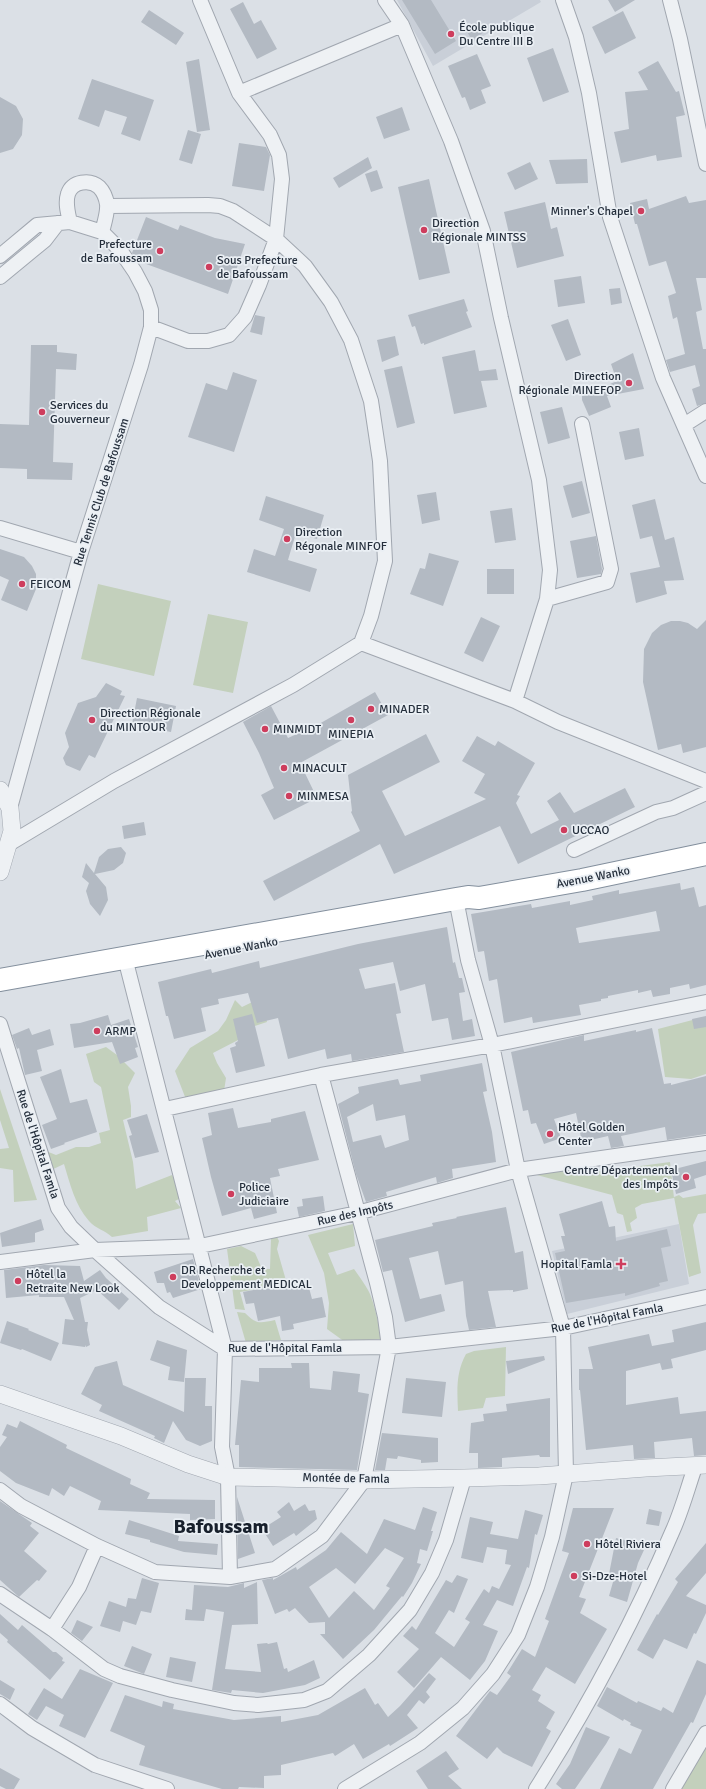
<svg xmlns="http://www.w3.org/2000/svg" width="706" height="1789" font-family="Signika,sans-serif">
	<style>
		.built { fill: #c9cfd8 }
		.green { fill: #c3d0bc }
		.building { fill: #b3bac3; fill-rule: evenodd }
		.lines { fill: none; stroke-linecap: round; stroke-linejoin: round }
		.minor-casing { stroke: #a1a7b0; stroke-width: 16 }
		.tertiary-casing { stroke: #a1a7b0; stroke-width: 18 }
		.trunk-casing { stroke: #838f9d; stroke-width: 24 }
		.minor { stroke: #eef1f4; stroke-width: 14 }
		.tertiary { stroke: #eef1f4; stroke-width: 17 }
		.trunk { stroke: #fff; stroke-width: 22 }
		.poi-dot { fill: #ce3d5d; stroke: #eaeff4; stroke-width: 1.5 }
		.labels { text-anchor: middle; stroke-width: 3.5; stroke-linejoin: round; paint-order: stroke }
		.poi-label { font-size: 12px; fill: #252f3c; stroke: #eaeff4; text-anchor: start }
		.street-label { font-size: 12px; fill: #252f3c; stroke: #eaeff4 }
		.town-label { font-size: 20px; font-weight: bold; fill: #18202c; stroke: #eaeff4 }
	</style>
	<rect width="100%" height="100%" fill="#dbe0e6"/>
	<path class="built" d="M397,0H540L541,2L433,66Z
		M679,1224L689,1284L567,1314L552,1251Z"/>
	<path class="green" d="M98,584L171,601L154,676L81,659Z
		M208,614L248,622L233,693L193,685Z
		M261,998L267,1022L246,1029L242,1038L213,1053L217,1063L226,1078L224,1091L187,1102L175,1071L190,1048L218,1031L226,1020L235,1000L242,1007Z
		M704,1017L706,1024V1074L691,1079L665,1077L658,1029Z
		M106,1047L117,1055L135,1073L128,1087L131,1106V1117L123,1120L133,1162L136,1189L172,1175L183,1197L175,1201L181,1208L147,1217L148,1231L112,1237C105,1230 96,1229 89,1221C75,1205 70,1184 64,1164L47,1172L41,1149L56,1155L76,1147H89L101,1143L99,1133L110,1130L101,1087L94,1082L86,1054Z
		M0,1089L37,1200L14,1202L13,1170L0,1168V1149L9,1148L0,1120Z
		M670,1162L674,1198L642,1204L635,1208L637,1218L630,1223L632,1231L627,1232L623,1215L617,1213L612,1195L518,1170L603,1171Z
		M706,1194V1213L698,1214L693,1225L701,1273L689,1277L674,1197L679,1195L683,1198Z
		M353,1224L355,1246L328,1253L337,1275L354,1269C359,1276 364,1283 368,1290C373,1298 381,1330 380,1339L345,1342L327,1329L329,1303L324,1273L308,1235Z
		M277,1237L279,1241L277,1249L287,1284L240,1292L245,1310L235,1309L227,1249L241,1246L255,1253L262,1269H270L271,1238Z
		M237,1312L245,1313C257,1325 260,1323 275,1320L281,1340L246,1343Z
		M506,1347L505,1396L486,1398L483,1408L458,1411C457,1390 456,1372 466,1354L474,1351Z
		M706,1739V1789H678Z"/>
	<path class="building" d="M402,0H431L456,41L435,54Z
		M608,0H635L615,12Z
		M243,2L254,24L261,20L277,49L257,59L230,9Z
		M149,10L184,33L176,45L141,22Z
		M623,11L636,38L605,54L592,27Z
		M478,22L484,32L472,40L466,30Z
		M553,48L569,92L543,102L527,58Z
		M477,54L491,86L481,90L486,103L470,110L465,97L462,98L448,66Z
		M199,59L210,130L197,132L186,62Z
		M658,61L676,92L679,91L685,115L676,117L682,157L657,161L656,155L621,163L614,132L629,129L625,92L648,90L638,72Z
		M92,79L154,100L140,141L121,134L127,117L105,110L99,127L78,119Z
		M0,97L16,106L23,119L22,135L13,149L0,153Z
		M402,107L410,130L384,139L376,117Z
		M188,130L201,134L192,164L179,160Z
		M239,143L266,147L270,155L264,191L232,186Z
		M368,157L372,168L339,188L333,178Z
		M587,159L588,183L556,184L549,160Z
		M530,162L538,179L515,190L507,173Z
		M377,170L383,188L371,192L365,174Z
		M429,179L450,273L419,280L398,187Z
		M686,196L689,203L706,200V278H696L702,310L696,312L703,349H706V403L697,406L692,389L700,386L695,365L670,372L666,360L685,354L677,317L673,319L668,296L676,293L666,261L649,266L637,224H635L630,203L647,199L649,209Z
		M545,202L551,229L557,227L564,256L517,268L504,212Z
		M146,217L178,230L180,225L215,238L245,244L228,294L138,261L132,253Z
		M581,276L585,303L558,307L554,280Z
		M620,288L622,303L611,305L609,289Z
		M464,299L468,311L466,312L472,327L424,345V343L421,344L415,326L412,327L408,315Z
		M255,315L265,317L262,335L250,332Z
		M568,319L581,355L566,361L551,325Z
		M395,336L399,355L382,362L377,340Z
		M31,345H57V352L77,354L76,370L56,369L53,462L73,463L72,480L27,479V469L0,468V424L29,425Z
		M475,350L479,371L496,369L498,380L481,381L487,407L454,414L442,357Z
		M633,353L644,389L607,396L611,407L589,416L582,400V396L617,381L611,364Z
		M402,366L415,423L397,428L384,370Z
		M233,372L257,380L234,452L188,437L206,383L227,390Z
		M562,407L570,438L548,444L540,412Z
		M639,428L644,456L625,460L619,432Z
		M582,481L590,513L572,518L563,486Z
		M436,492L440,520L422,524L417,495Z
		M266,496L324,515L317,539L296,533L288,560L317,569L310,592L247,572L254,549L275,556L284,529L259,520Z
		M655,499L665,540L674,537L684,580L664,581L667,594L636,603L630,573L660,567L652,536L640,539L632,505Z
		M512,508L516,540L495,543L490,511Z
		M596,536L602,569L601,574L577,578L570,541Z
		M0,549L24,557L32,566L36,574V589L27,611L1,600L9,580L0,576Z
		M429,553L459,561L443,606L410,594L420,568L425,569Z
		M487,569H514V594H487Z
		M481,617L500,626L483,662L464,653Z
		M706,620V747L683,753L681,744L658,750L643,682L644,649L652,633L661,625L671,621H680L688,623L697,629Z
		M106,683L122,691L120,695L125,696L95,758L89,755L80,771L66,765L63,758L69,747L65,733L78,703L96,697Z
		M375,692L388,715L300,763L317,798L274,820L261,795L274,788L259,753L243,722L271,706L288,738L319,724Z
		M137,698L176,706L171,732L132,724Z
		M426,734L440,762L382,791L405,836L486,799L474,793L485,774L462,761L477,736L495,746L498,741L535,763L517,795L520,796L516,803L531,834L559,820L547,801L560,792L574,813L625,788L635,807L518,864L500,826L394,874L380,844L274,901L263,881L360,831L351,812L352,811L348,775Z
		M144,822L146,835L124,839L122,826Z
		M121,847L126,853L123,863L114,870L95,874L106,887L108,900L100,916L90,904L86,891L89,883L82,877L86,863L94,873L99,857L108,849Z
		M680,883L681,890L694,887L699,907L706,905V985L690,989L689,984L670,988V994L653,997L651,990L638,993V990L608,996V998L601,999V1001L579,1005L581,1015L533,1023L532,1017L504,1023L497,979L489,981L484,951L478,952L471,914L531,904L532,908L570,901V905L593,900L592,896L619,890V894ZM656,911L660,931L579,943L576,928Z
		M447,927L453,963L455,962L459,978H462L465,992L459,993L463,1021L472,1019L475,1036L452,1040L448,1018L432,1021L425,984L400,991L393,962L359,969L365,989L395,983L401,1013L396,1014L404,1052L352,1061L351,1054L327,1059L325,1049L288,1059L278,1018L257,1023L248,993L218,999L219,1004L201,1008L206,1031L174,1039L168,1016H166L158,982L211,969L212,973L259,961L260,968L358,944Z
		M252,1014L265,1066L236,1073L230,1048L236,1046L235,1043L238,1041L233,1019Z
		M108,1015L111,1025L129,1019L138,1047L135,1048L138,1057L120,1064L112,1042L74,1048L70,1024L80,1023Z
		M706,1016V1027L694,1029L692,1019Z
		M29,1028L32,1035L50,1029L54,1045L37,1050L42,1071L25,1075L19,1048L17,1049L12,1035Z
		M652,1028L664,1084L671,1083V1085L706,1076V1134L667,1140L665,1127L621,1136L624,1146L611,1148L608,1136L582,1142L576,1113L554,1119L561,1138L544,1144L536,1123L531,1124L528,1110L523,1111L511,1052L584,1035V1041L636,1030V1032Z
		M482,1063L487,1091L483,1092L492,1132L496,1162L452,1169L453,1178L437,1183L436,1177L386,1192L387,1196L366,1202L356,1174L338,1104L359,1093L358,1087L398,1079L400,1085L421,1081L420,1075ZM373,1104L376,1121L405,1115L409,1140L385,1148L381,1135L353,1142L347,1117Z
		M61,1069L70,1103L87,1099L97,1132L64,1143L65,1144L51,1149L42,1125L57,1119L40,1077Z
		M233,1108L238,1128L271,1122V1119L305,1111L319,1160L278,1169L280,1176L270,1178L277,1213L254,1219L251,1208L222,1216L211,1177L202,1138L212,1135L208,1113Z
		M147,1114L159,1152L135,1158L129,1136L132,1135L127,1120Z
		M706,1161V1175L694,1179L696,1188L676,1194L671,1170Z
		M323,1196L325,1211L299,1217L297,1207L303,1206L302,1199Z
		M602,1201L609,1227L615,1226L616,1241L667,1229L671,1246L661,1248L668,1281L659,1283L660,1286L625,1296V1293L566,1303L555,1253L565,1251L561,1236H565L559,1214Z
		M506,1207L515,1253L523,1251L528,1289L513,1292V1290L488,1291L496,1327L469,1330L466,1316L463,1281L445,1285L438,1251L409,1258L420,1299L441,1294L445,1311L405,1322L392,1270L383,1272L375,1240L433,1226L432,1223L457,1218L456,1217Z
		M41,1219L44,1230L35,1233V1242L2,1247L0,1233Z
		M193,1259L201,1289L173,1298L170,1292L167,1293L164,1283H157L154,1272Z
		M44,1265L80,1266L84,1281L100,1270L106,1278L129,1299L119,1310L97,1290L80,1298L85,1322H88L87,1330L90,1345L86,1347L85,1345V1347L62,1344L65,1319L74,1320L64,1297H39V1295L6,1298L4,1270Z
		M292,1283L293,1287L308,1284L312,1299L322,1297L326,1317L293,1324L294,1329L282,1331L280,1316L258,1321L254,1303L246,1304L243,1292Z
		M7,1321L29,1329L28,1330L59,1343L51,1361L22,1349L21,1350L0,1343Z
		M706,1322V1350L671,1359L673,1368L662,1370L660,1363L626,1371V1405L678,1397L680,1414L706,1411V1455L694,1456L692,1438L654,1442L655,1458L634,1459L633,1445L586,1450L580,1390H579V1369H593L588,1347L649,1334L652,1346L674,1342L672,1330Z
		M157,1340L187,1350L184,1382L168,1380L170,1367L150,1360Z
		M544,1356L545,1360L508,1374L506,1361Z
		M117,1361L123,1385L184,1412L185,1378H206L205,1406H212V1441L200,1446L186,1440L173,1421L164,1443L154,1438L155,1436L99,1411L102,1405L81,1394L95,1367Z
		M291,1363H309L310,1388L331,1390L333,1371L360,1374L358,1392L369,1394L357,1470L239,1467V1445H235L241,1380L259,1382V1368H292Z
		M406,1378L446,1382L442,1417L402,1413Z
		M550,1398V1457H540L539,1455L502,1458V1467L478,1468V1453H469L471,1423L484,1421L483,1414L507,1411L506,1404Z
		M20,1421L67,1445L66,1448L131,1479L130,1484L150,1493L147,1499L215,1500V1519L190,1520V1514L98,1510L101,1501L70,1486L64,1496L52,1488L49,1496L16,1483L0,1471V1447L7,1437L2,1435L7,1424L17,1428Z
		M382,1433L438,1438V1462L421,1463V1460L398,1456L397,1459L387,1458L385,1470H375Z
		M237,1497L255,1553L238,1559Z
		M0,1501L32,1523L30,1526L39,1533L24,1551L47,1571L39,1581L37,1580L19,1597L0,1580Z
		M289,1502L294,1511L305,1504L309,1511L315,1510L317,1519L296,1536L294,1533L273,1546L262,1529L281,1517L277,1512Z
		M423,1507L437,1512L431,1531H433L427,1551L420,1549L417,1563L421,1564L412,1583L403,1597L402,1596L374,1630L343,1659L320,1634H325V1622L309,1623L295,1608L289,1612L287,1609L275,1614L262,1580L273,1578V1580L296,1567L297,1570L326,1550L341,1532L367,1554L384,1519L415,1530ZM385,1548L404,1558L386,1586L390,1588L374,1610L354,1591L329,1618L309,1587L336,1568L355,1584Z
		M573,1508H614L579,1597L586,1599L580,1613L607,1629L575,1684L546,1667L532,1690L541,1695L538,1701L555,1712L546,1728L551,1731L532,1767L503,1753L497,1747L487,1759L456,1736L490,1691L497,1695L511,1676L507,1673L522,1649L535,1657L549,1621L545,1619L569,1553L562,1551Z
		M649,1509L662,1512L659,1526L646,1524Z
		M525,1510L543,1515L537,1535L535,1534L529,1568L527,1567L513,1606L497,1600L483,1625L498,1631L485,1661L470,1680L441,1657L414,1688L397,1672L419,1649L403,1636L412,1626L416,1630L446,1580L452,1583L457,1575L468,1579L454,1613L449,1610L435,1633L454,1647L470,1622L465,1619L484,1589L489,1593L492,1586L499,1589L511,1565L505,1564L507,1550L487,1547L483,1563L461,1558L470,1517L493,1522L490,1534L518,1539Z
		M129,1520L179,1536L178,1541L218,1544L217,1555L184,1552L150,1542V1540L125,1534Z
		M616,1538L637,1543V1546L644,1550L638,1563L627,1602L609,1596L615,1575L609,1574Z
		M706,1543V1573L686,1596L706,1605V1613L696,1634L694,1633L687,1649L664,1639L653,1659L637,1650L657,1614L658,1615L678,1582L675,1579Z
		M142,1578L159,1583L151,1613L141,1611L136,1625L123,1621L120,1632L100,1626L109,1601L126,1607L128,1598L136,1599Z
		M257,1582L258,1624L232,1625L225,1669L261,1672L257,1644L267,1643L268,1644L277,1642L284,1669L287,1668L288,1672L314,1660L320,1678L305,1685L263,1693L232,1690L231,1693L212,1690L224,1612L206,1609L204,1621L185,1620L186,1609L192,1610L194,1585L228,1587L244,1583V1588Z
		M0,1614L18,1630L22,1625L53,1652H56L63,1658L62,1661L65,1662L50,1680L7,1642L8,1640L0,1633Z
		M77,1620L93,1627L82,1641L71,1633Z
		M132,1646L152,1654L144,1674L124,1666Z
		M170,1657L196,1662L192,1682L166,1677Z
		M697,1660L706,1664V1694L693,1723L691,1722L653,1789H600L619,1748L631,1754L642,1730L630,1725L631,1723L624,1719L623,1721L597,1706L607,1687L637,1703L638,1701L661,1711L663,1707L673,1713Z
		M80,1669L113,1683L85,1738L59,1726L64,1715L46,1706L37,1720L28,1714L44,1688L62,1699Z
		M429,1673L436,1679L426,1692L430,1697L424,1704L419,1700L407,1715L418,1728L390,1746L389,1744L363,1759L354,1744L335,1756L333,1753L281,1765V1775L264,1776V1788L239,1787L238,1789H222L139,1765L145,1746L110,1731L125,1695L162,1707L163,1701L174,1704L173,1709L234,1720L281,1716V1722L318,1715L365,1688L375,1705L378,1703L388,1717L400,1706Z
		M0,1680L15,1689L10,1700L0,1694Z
		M586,1727L610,1737L606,1744L575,1789H562L556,1784L570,1764Z
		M446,1751L459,1769L448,1776L462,1789H428L416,1771Z
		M0,1768L20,1779L14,1789H6L0,1786Z"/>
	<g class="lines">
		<defs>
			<path id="minor" d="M385,0L402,25L451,141L483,231L501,318L539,480L550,570L547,599L515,701
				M563,0L576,37L589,93L610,217L663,378L706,476
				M670,0L680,39L706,164
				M239,93L402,25
				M70,222C68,213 65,203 68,194C72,181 90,179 99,187C104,192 106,198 107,204C108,212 104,224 102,232
				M0,256L37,225L70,222L102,232L120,250L135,272L145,291L151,310V327L141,365L81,552L10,808
				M0,277L45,240L58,223
				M151,327L188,341H208L229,335L245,317L259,285L276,239L282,179L279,155L270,135L239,93L200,0
				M684,425L706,411
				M0,528L81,552
				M547,599L607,582L611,569L582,424
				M361,643L515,701L558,722L706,781
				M9,844L114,781L293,685L361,643L371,616L385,561L380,461L371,401L351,340L331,302L305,266L276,239L233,211L220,206L208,205L108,206
				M574,850L656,812L673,808L706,793
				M125,958L225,1349L222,1447L228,1477L230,1577
				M0,1024L58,1208L71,1227L95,1250L159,1307L225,1349L389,1347L563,1328L706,1297
				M165,1109L321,1075L492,1045L706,1002
				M0,1262L95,1250L200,1246L357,1213L518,1170L706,1143
				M0,1490L21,1506L97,1546L155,1572L230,1577L275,1569L322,1536L364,1480L389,1347L385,1317L377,1283L321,1075
				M0,1594L52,1629L104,1669L120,1676L172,1690L234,1703L258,1705L304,1700L327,1691L369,1655L410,1610L432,1573L446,1540L464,1478
				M52,1629L79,1587L97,1546
				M0,1704L32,1728L95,1765L167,1789
				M345,1789L420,1743L463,1708L493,1674L518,1635L537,1587L552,1537L566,1474L563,1328L518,1170L492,1045L468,960L456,899
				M536,1789C588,1707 635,1619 673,1530C682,1510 688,1487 695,1467
				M673,1789L706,1733"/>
			<path id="tertiary" d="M0,790L10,808L12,831L0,872
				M0,1394L121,1436L188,1464L228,1477L364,1480L464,1478L539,1476L646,1468L706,1465"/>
			<path id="trunk" d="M0,980L456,899L468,897L479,898L582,880L706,854"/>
		</defs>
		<use href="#minor" class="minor-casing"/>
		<use href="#tertiary" class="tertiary-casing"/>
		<use href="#trunk" class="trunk-casing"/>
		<use href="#minor" class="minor"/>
		<use href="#tertiary" class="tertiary"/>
		<use href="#trunk" class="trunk"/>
	</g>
	<g class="poi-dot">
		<circle cx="451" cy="34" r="4"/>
		<circle cx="641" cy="211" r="4"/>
		<circle cx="424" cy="230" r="4"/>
		<circle cx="160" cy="251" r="4"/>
		<circle cx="209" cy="267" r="4"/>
		<circle cx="629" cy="383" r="4"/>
		<circle cx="42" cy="412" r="4"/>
		<circle cx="287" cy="539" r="4"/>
		<circle cx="22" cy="584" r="4"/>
		<circle cx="371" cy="709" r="4"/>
		<circle cx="92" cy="720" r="4"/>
		<circle cx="351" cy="720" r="4"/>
		<circle cx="265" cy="729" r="4"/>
		<circle cx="284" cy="768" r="4"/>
		<circle cx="289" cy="796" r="4"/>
		<circle cx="564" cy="830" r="4"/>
		<circle cx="97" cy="1031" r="4"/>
		<circle cx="550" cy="1134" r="4"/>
		<circle cx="686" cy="1177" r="4"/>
		<circle cx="231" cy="1194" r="4"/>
		<path d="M619 1258h4v4h4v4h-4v4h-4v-4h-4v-4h4z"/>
		<circle cx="173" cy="1277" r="4"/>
		<circle cx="18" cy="1281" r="4"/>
		<circle cx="587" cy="1544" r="4"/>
		<circle cx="574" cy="1576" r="4"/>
	</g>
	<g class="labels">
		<g class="poi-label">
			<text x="459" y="31">École publique<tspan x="459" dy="14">Du Centre III B</tspan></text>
			<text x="633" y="215" text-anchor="end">Minner's Chapel</text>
			<text x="432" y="227">Direction<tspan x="432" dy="14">Régionale MINTSS</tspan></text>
			<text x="152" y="248" text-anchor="end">Prefecture<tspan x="152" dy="14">de Bafoussam</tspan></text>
			<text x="217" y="264">Sous Prefecture<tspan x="217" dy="14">de Bafoussam</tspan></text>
			<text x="621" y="380" text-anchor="end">Direction<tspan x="621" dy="14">Régionale MINEFOP</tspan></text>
			<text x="50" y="409">Services du<tspan x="50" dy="14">Gouverneur</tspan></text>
			<text x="295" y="536">Direction<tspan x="295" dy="14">Régonale MINFOF</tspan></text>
			<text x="30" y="588">FEICOM</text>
			<text x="379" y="713">MINADER</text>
			<text x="100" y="717">Direction Régionale<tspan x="100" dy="14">du MINTOUR</tspan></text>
			<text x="273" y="733">MINMIDT</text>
			<text x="351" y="738" text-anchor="middle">MINEPIA</text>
			<text x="292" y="772">MINACULT</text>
			<text x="297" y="800">MINMESA</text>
			<text x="572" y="834">UCCAO</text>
			<text x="105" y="1035">ARMP</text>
			<text x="558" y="1131">Hôtel Golden<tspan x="558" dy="14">Center</tspan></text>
			<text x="678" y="1174" text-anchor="end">Centre Départemental<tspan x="678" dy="14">des Impôts</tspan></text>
			<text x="239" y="1191">Police<tspan x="239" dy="14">Judiciaire</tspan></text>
			<text x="612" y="1268" text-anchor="end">Hopital Famla</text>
			<text x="181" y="1274">DR Recherche et<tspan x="181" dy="14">Developpement MEDICAL</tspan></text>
			<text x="26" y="1278">Hôtel la<tspan x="26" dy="14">Retraite New Look</tspan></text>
			<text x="595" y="1548">Hôtel Riviera</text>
			<text x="582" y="1580">Si-Dze-Hotel</text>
		</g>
		<g class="street-label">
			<text transform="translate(101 492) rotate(-72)" y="4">Rue Tennis Club de Bafoussam</text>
			<text transform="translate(593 877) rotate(-11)" y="4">Avenue Wanko</text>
			<text transform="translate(241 948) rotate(-11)" y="4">Avenue Wanko</text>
			<text transform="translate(38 1144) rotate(72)" y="4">Rue de l'Hôpital Famla</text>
			<text transform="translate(355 1213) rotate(-13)" y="4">Rue des Impôts</text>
			<text transform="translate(607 1318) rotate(-11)" y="4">Rue de l'Hôpital Famla</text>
			<text x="285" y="1352">Rue de l'Hôpital Famla</text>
			<text transform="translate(346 1478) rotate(1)" y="4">Montée de Famla</text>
		</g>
		<g class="town-label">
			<text x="221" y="1533">Bafoussam</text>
		</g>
	</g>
</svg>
